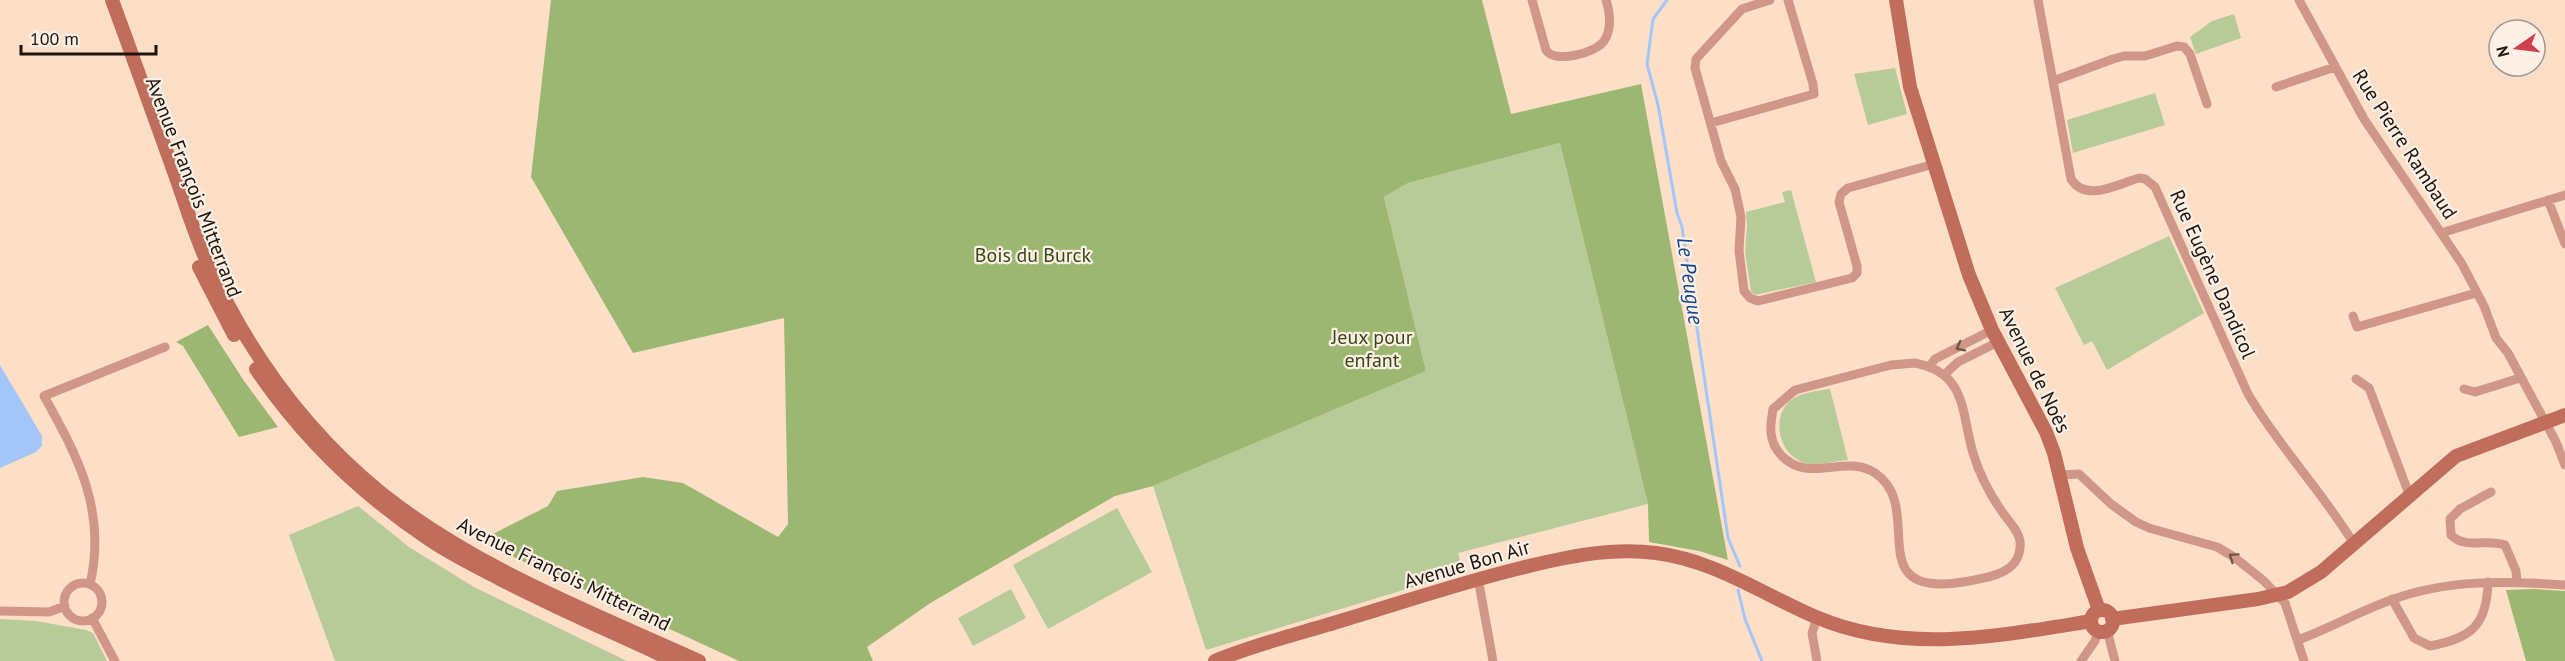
<svg xmlns="http://www.w3.org/2000/svg" width="2565" height="661" font-family="'PT Sans',sans-serif">
	<style>
		.green { fill: #b7cb99 }
		.forest { fill: #9cb771 }
		.water { fill: #a3c5f7 }
		.lines { fill: none; stroke-linecap: round; stroke-linejoin: round }
		.stream { stroke: #a3c5f7; stroke-width: 3 }
		.street { stroke: #d09789; stroke-width: 9 }
		.secondary { stroke: #c06e5b; stroke-width: 14 }
		.oneway { stroke: #77564a }
		.labels { text-anchor: middle; stroke-width: 4.5; stroke-linejoin: round; paint-order: stroke }
		.street-label { font-size: 20px; fill: #1e140b; stroke: #fcf0e7 }
		.park-label { font-size: 20px; fill: #374814; stroke: #fcf0e7 }
		.water-label { font-size: 21px; font-style: italic; fill: #11458c; stroke: #fcf0e7 }
	</style>
	<rect width="100%" height="100%" fill="#fddfc8"/>
	<path class="green" d="M2234,14L2241,38L2196,54L2190,37L2212,21Z
		M1895,68L1907,114L1868,125L1854,74Z
		M2155,93L2165,125L2073,153L2067,120Z
		M1560,143L1648,504L1458,553L1463,572L1206,650L1153,486L1426,371L1384,197L1408,183Z
		M1791,190L1816,282L1754,295L1751,291L1745,252L1747,226L1746,212L1785,202L1782,192Z
		M2169,236L2204,313L2107,370L2092,341L2084,345L2055,288Z
		M1830,389L1848,460C1833,461 1816,467 1802,462C1779,453 1771,418 1790,401C1801,392 1817,391 1830,389Z
		M358,506L409,547L474,587L627,661H335L289,535Z
		M1117,508L1152,572L1048,629L1013,565Z
		M1011,589L1026,618L973,646L958,618Z
		M0,619L36,621L86,630L93,633L107,661H0Z"/>
	<path class="forest" d="M551,0H1482L1511,114L1641,84L1728,560L1699,551L1649,542L1648,504L1560,143L1408,183L1384,197L1426,371L1153,486L1115,496L932,602L867,647L873,661H739L479,541L548,506L557,491L643,477L683,483L778,537L788,524L784,318L633,353L531,177Z
		M208,325L244,381L278,427L239,437L183,346L176,342Z
		M2534,589L2565,591V661H2526L2506,590Z"/>
	<path class="water" d="M0,365L42,436V446L36,452L0,468Z"/>
	<g class="lines">
		<path class="stream" d="M1667,0L1653,19L1647,64L1658,105L1677,213L1682,227L1728,538L1740,566
			M1738,590L1745,619L1762,661"/>
		<path class="street" d="M1532,0L1546,50C1554,64 1596,53 1604,41C1612,29 1610,13 1606,0
			M1770,0L1742,9L1696,59L1695,68L1721,161L1735,189L1741,217L1739,251L1744,291L1750,298L1758,301L1852,278L1857,273V266L1839,202L1841,194L1848,188L1934,164
			M2038,0L2071,179C2086,203 2117,184 2139,178L2145,179L2155,187L2248,394C2279,447 2322,491 2354,544
			M2299,0L2364,119L2462,264L2484,306L2496,338L2508,353L2556,442L2565,465
			M2053,81L2113,59L2124,56H2145L2177,46L2184,47L2190,54L2207,104
			M2276,87L2335,67
			M1711,123L1814,94L1813,84L1788,0
			M2548,200L2565,244
			M2441,233L2565,195
			M2353,316L2357,327L2476,293
			M1914,363C1967,372 1961,412 1973,453C1979,473 1989,493 2001,510C2007,520 2018,529 2020,541C2021,549 2019,556 2015,562C2006,575 1983,578 1969,581C1856,602 1928,508 1875,473C1844,453 1809,485 1781,455C1768,441 1770,426 1773,409L1795,390L1891,365Z
			M1930,366L1935,359L1992,330
			M1944,375L1958,362L1998,342
			M2356,379L2369,388L2409,494
			M2464,389L2475,392L2520,378
			M2060,475L2079,474L2111,504L2136,522L2149,528L2217,547L2234,557L2264,581L2285,603L2304,661
			M2491,492L2460,509L2450,519L2451,535C2466,550 2487,538 2505,545L2516,571L2517,582
			M1478,578L1493,661
			M64 602a19 19 0 1 1 38 0a19 19 0 1 1-38 0Z
			M90,584C107,511 78,457 44,396L165,347
			M2392,599L2414,638L2430,646C2470,638 2487,627 2488,582
			M0,611L49,612L65,606
			M92,618L115,661
			M2107,630L2115,661
			M2298,640C2330,628 2360,611 2391,600C2447,579 2507,581 2565,585
			M1817,661L1812,633L1817,618
			M2081,661L2095,641L2098,631"/>
		<path class="secondary" d="M112,0C133,57 153,114 174,172C185,202 194,234 208,264C248,352 306,432 381,493C475,568 591,612 699,661
			M1896,0L1910,87L1969,275L1992,330L2046,432L2054,453L2077,548L2099,610
			M199,267L234,335
			M256,369C302,437 361,494 430,540C452,555 477,567 502,580C558,609 617,634 674,661
			M2091 621a11 11 0 1 1 22 0a11 11 0 1 1-22 0Z
			M2112,619L2258,599L2288,592L2321,572L2456,456L2565,415
			M1215,661C1258,643 1306,632 1350,618C1407,601 1463,582 1521,568C1565,557 1611,547 1656,553C1714,560 1764,595 1816,617C1905,655 1999,636 2091,621"/>
	</g>
	<defs><path id="oneway-chevron" d="M-2-3.5L2.5 0L-2 3.5" fill="none" stroke-width="1.6" stroke-linecap="round" stroke-linejoin="round" transform="scale(1.5)"/></defs>
	<g class="oneway">
		<use href="#oneway-chevron" transform="translate(1960 347) rotate(153)"/>
		<use href="#oneway-chevron" transform="translate(2233 557) rotate(-146)"/>
	</g>
	<g class="labels">
		<g class="street-label">
			<text transform="translate(2405 144) rotate(57)" y="7">Rue Pierre Rambaud</text>
			<text transform="translate(194 187) rotate(69)" y="7">Avenue François Mitterrand</text>
			<text transform="translate(2213 274) rotate(66)" y="7">Rue Eugène Dandicol</text>
			<text transform="translate(2035 370) rotate(64)" y="7">Avenue de Noès</text>
			<text transform="translate(1467 564) rotate(-16)" y="7">Avenue Bon Air</text>
			<text transform="translate(564 574) rotate(26)" y="7">Avenue François Mitterrand</text>
		</g>
		<g class="park-label">
			<text x="1033" y="262">Bois du Burck</text>
			<text x="1372" y="344">Jeux pour<tspan x="1372" dy="23">enfant</tspan></text>
		</g>
		<g class="water-label">
			<text transform="translate(1690 281) rotate(82)" y="7">Le Peugue</text>
		</g>
	</g>
	<g transform="translate(2517 48) rotate(256)"><circle r="28" fill="#fcf0e7" stroke="#a3988f" stroke-width="1.5"/>
	<path d="M0-4.5L10 22L0 15L-10 22Z" fill="#cf3f50"/>
	<text y="-9" font-size="16" font-weight="bold" text-anchor="middle" fill="#1e140b">N</text>
	</g>
	<path d="M21 45v9h135v-9" fill="none" stroke="#1e140b" stroke-width="3"/>
	<text x="30" y="45" font-size="18" fill="#1e140b" stroke="#fcf0e7" stroke-width="4.5" paint-order="stroke">100 m</text>
</svg>
